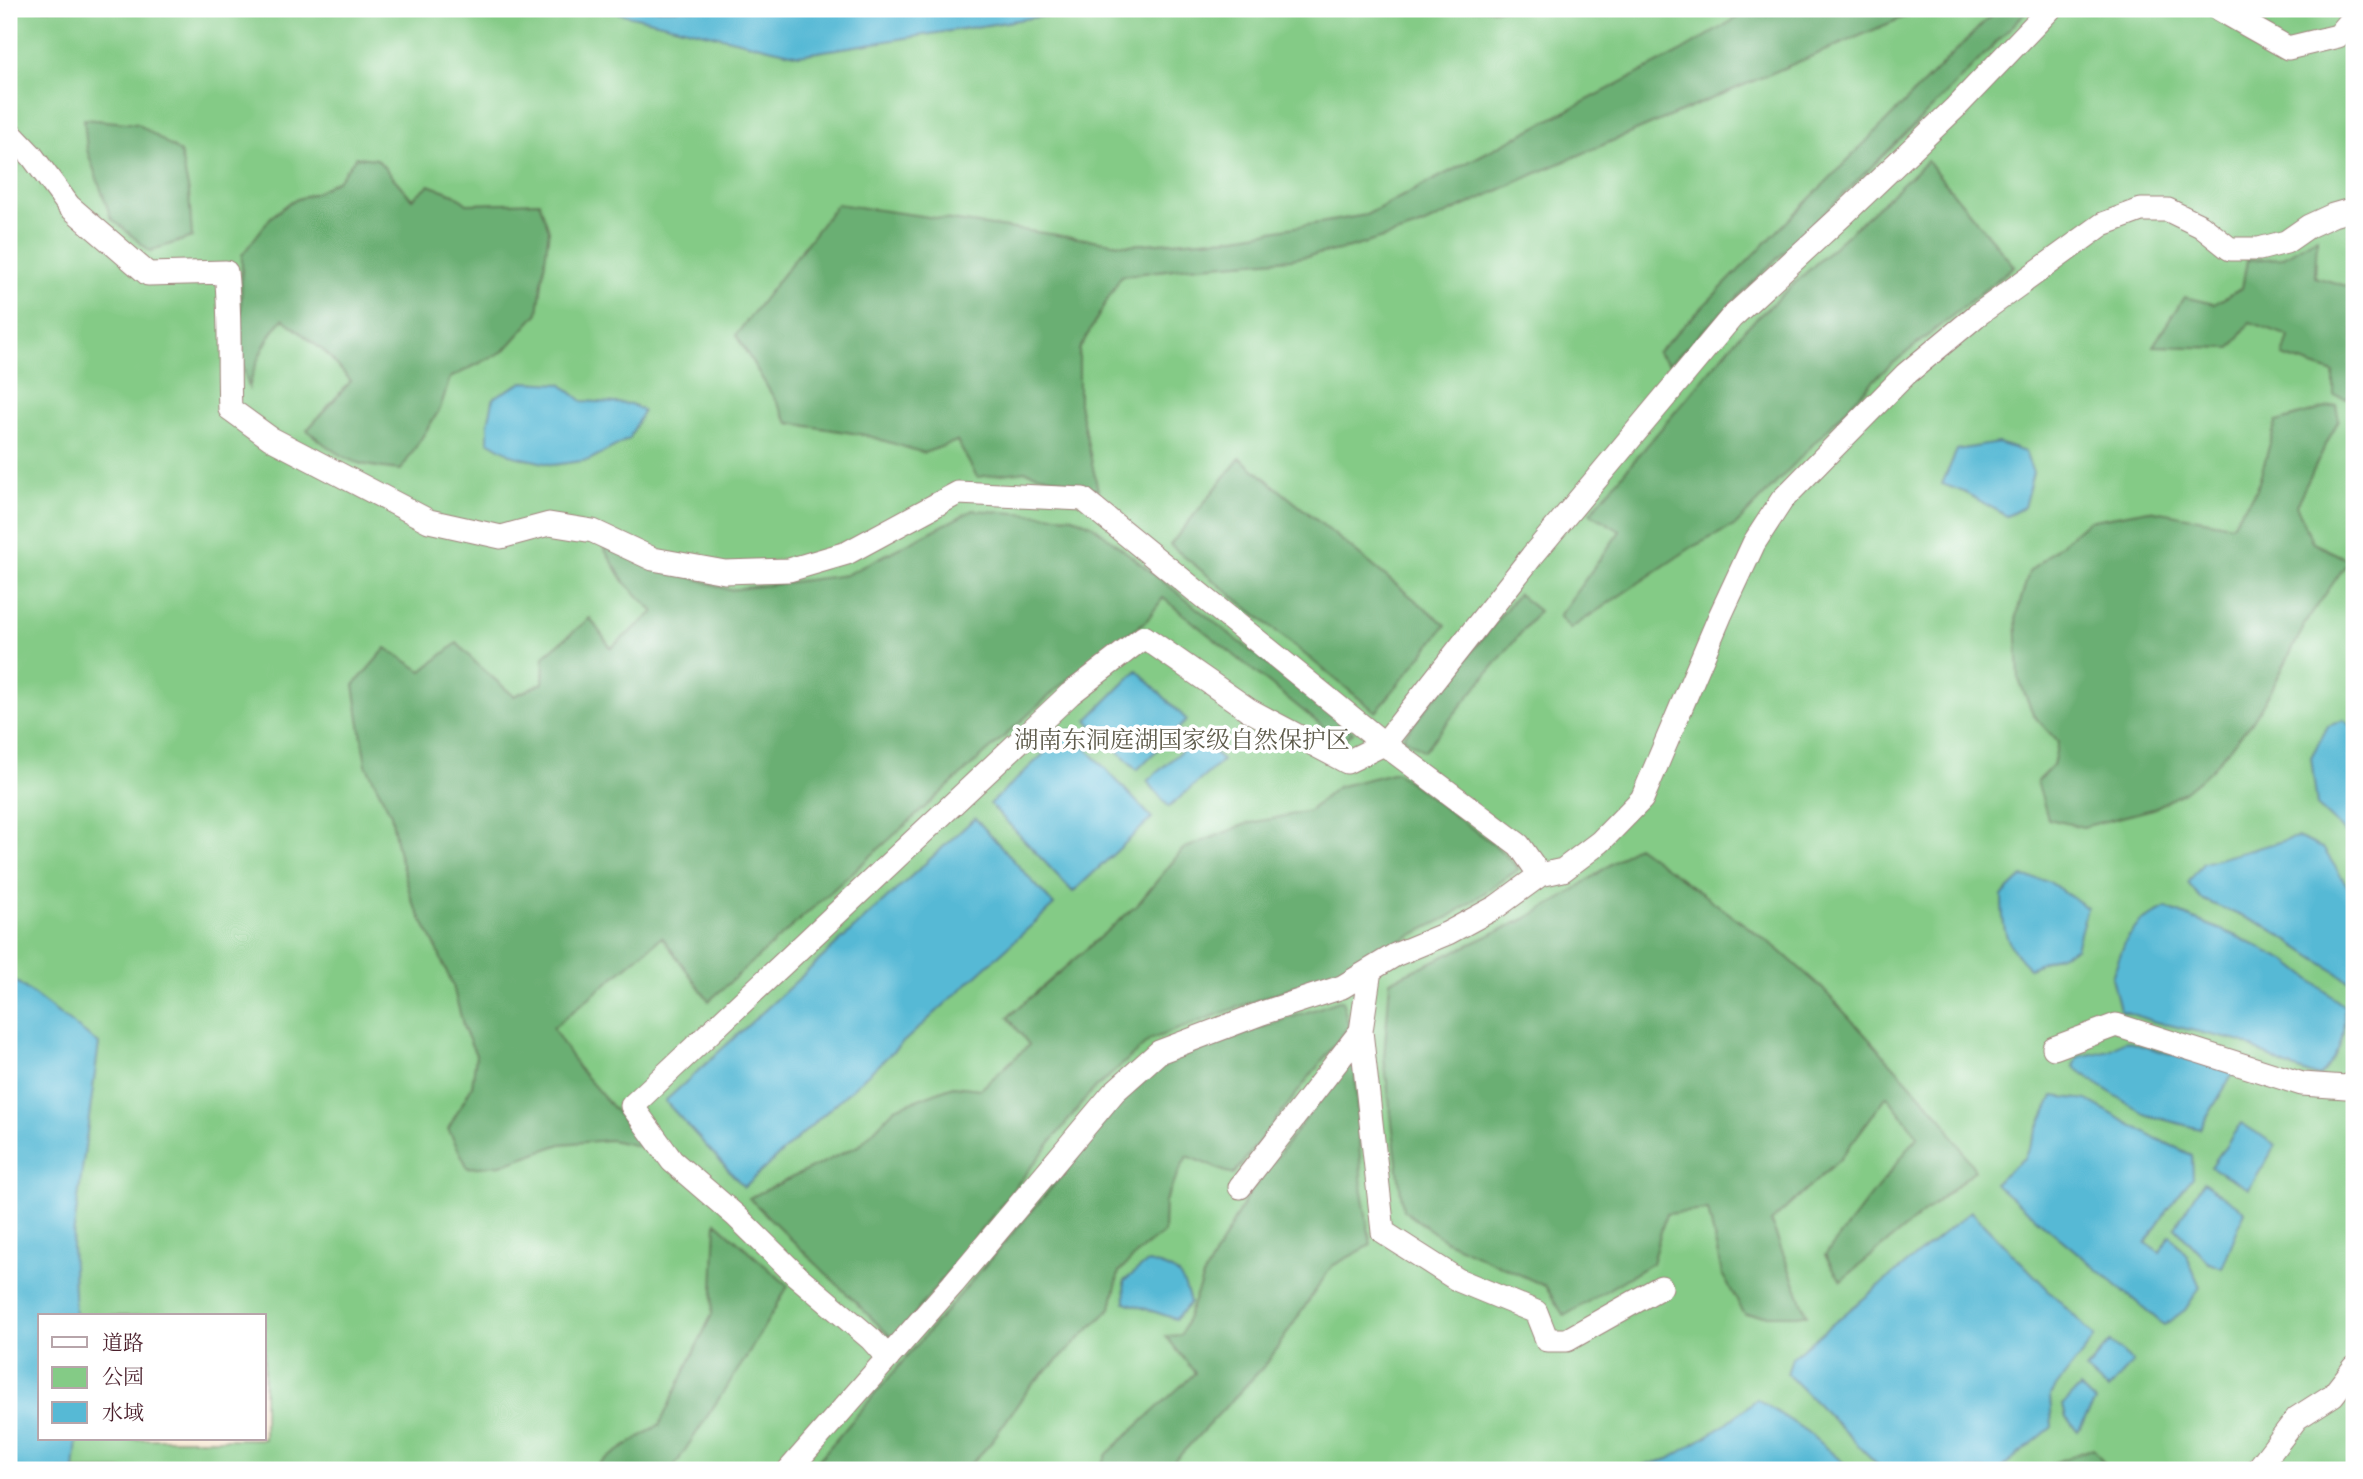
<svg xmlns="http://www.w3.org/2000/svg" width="2363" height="1479" font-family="'Sorts Mill Goudy','Noto Serif SC',serif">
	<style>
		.green { fill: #84cb86; stroke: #677558; stroke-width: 2; fill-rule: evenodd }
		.forest { fill: #6baf73; stroke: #5a674f; stroke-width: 2 }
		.water { fill: #56b9d5; stroke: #506c80; stroke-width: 2 }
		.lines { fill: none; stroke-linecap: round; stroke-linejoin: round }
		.minor-casing { stroke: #a0827c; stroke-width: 25 }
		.minor { stroke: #fff; stroke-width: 23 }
		.labels { text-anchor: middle; stroke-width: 7; stroke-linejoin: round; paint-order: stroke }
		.park-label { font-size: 24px; fill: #5e5b4b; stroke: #fff }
	</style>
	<rect width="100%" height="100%" fill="#fff"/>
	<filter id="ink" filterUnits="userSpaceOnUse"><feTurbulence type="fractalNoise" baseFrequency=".0143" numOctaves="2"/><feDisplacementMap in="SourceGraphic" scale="14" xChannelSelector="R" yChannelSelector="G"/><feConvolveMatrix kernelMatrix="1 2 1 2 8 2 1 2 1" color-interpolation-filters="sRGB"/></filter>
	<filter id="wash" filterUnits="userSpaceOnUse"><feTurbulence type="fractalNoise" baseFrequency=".00686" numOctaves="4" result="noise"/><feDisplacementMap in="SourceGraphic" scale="28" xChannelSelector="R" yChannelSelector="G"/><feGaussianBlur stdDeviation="1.57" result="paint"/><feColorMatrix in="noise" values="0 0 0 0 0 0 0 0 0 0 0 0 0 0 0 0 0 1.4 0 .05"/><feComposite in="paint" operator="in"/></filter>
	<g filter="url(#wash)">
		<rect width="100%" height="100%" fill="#f6e5ce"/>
		<path class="green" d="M9,9H2354V1470H9ZM40,1316H264V1439H40Z"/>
		<path class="forest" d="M1752,9H1923L1537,173L1418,227L1350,248L1291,259L1189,267L1121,276L1079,350V404L1098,490L1026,471L977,477L957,441L924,453L865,435L789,423L736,335L837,204L1128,245L1230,238L1366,215L1680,52Z
			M1997,9H2029L1934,106L1669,364L1657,353Z
			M84,119L138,124L180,152L189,192L192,237L150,251L111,218L87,150Z
			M356,157L377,159L412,199L429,185L454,194L467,204L539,202L549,230L538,313L504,351L450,378L440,409L401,470C355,466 342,460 307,430L351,381L326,353L283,319C265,339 255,362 249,388L240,357L242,255L271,217L292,201L315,193L339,179Z
			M1927,161L2014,266L1881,373L1736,525L1692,547L1570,629L1559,616L1620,531L1590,513L1745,329Z
			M2317,237L2315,277L2354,288V381L2348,399L2334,395V373L2283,356L2289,336L2250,322L2231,348L2153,346L2184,297L2214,304L2242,288L2247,260L2282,258Z
			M2336,405L2339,419L2296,505L2313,543L2349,560L2307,621L2273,687L2252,722L2211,770L2184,792L2153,809L2083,827L2048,819L2037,781L2053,765L2058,742L2034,716L2019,680L2016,616L2029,572L2088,521L2149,510L2231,525L2257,489L2276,422Z
			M1240,458L1446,625L1376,712L1170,545Z
			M973,510L1073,517L1092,525L1353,732L1342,742L1163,598L1147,620L1067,680L709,1001L662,937L553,1028L579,1069L648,1148L610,1140L561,1144L501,1165L468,1168L448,1129L472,1086L476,1055L464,1029L453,986L435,945L412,901L397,847L391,814L366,765L354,685L386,648L422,671L457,643L476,663L514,696L543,683L544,656L590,618L611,648L654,612L625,583L603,547L729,590L846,575Z
			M1518,594L1539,611L1424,751L1403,737Z
			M1396,772L1497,847L1519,869L1449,917L1345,968L1151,1039L1090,1093L894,1340L749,1198L860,1145L895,1108L953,1086L981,1089L1029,1045L1008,1017L1138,904L1183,849L1246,824L1309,811L1337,787Z
			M1637,846L1778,949L1822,988L1941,1117L1975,1170L1841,1281L1825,1255L1918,1136L1887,1096L1839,1160L1771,1222L1807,1315H1745L1722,1274L1708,1210L1666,1214L1652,1263L1564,1316L1545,1286L1446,1241L1403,1210L1384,1058L1390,981L1525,919L1564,897Z
			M1342,1000L1349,1026L1233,1175L1187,1156L1165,1201L1164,1233L1143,1248L1119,1272L1111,1308L1029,1388L989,1445L965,1470H810L1064,1173L1123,1099L1168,1060Z
			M1354,1055L1362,1191L1371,1245L1332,1266L1267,1363L1166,1470H1099L1107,1454L1195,1373L1166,1336L1181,1335L1203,1277L1248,1195Z
			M716,1222L788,1286L747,1356L672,1470H596L600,1463L660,1424L712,1314Z
			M2093,1448L2109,1470H2041L2040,1468Z"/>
		<path class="water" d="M601,9H1088L799,55Z
			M523,382L561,384L582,401L631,404L643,411L629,439L589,460L553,465L514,456L488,441V423L494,397Z
			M1998,443L2025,452L2033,473L2024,507L2007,516L1964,492L1942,484L1957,450Z
			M1137,670L1187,720L1137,770L1087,720Z
			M2344,720L2354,728V844L2342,829L2317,806L2311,757L2328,726Z
			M1069,730L1152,818L1073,892L990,804Z
			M1200,735L1222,761L1169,807L1147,781Z
			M975,818L1054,905L744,1187L665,1101Z
			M2297,837L2323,848L2354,896V984L2267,927L2201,899L2188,883L2203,863Z
			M2022,877L2048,881L2087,908L2076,948L2029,968C2005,946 2002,928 2002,896Z
			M2166,908L2234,935L2287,961L2344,1006C2345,1039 2341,1052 2319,1077L2284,1065L2242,1042L2152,1021L2120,1010L2112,977L2125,942L2140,922Z
			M9,976L99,1044L72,1244L75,1316H40V1439H77L74,1470H9Z
			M2125,1041L2234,1072L2200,1129L2147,1115L2097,1084L2074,1067L2078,1057L2110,1050Z
			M2053,1096L2087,1100L2153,1137L2192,1155L2193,1177L2167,1210L2146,1243L2160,1252L2170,1235L2186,1254L2200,1287L2185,1310L2164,1325L1994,1183L2024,1158Z
			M2241,1123L2276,1145L2249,1189L2211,1167Z
			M2203,1182L2245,1211L2222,1268L2209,1263L2175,1227Z
			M1971,1211L2095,1337L2050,1395L2052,1427L1999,1470H1883L1787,1374L1792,1357Z
			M1148,1262C1177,1269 1183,1273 1190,1303L1176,1319L1125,1302L1124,1281Z
			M2110,1342L2133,1362L2108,1390L2086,1370Z
			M2080,1387L2095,1402L2078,1431L2066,1418L2063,1405Z
			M1757,1399L1806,1431L1852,1470H1626L1669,1459L1723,1426Z"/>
	</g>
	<g filter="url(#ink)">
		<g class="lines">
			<defs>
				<path id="minor" d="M2219,9L2288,48L2338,36L2354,17
					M9,132L32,156L69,206L148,274L226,272C231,318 228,363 230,409L270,438L429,521L501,537L549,524L593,531L653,559L725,572L789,570L847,553L958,493L1083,499L1384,744L1519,845L1540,875L1563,870L1600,842L1642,799L1720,616L1754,543L1782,500L1906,374L1976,316L2103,224L2141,210H2168L2201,226L2230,249H2259L2286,242L2309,226L2333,215L2354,209
					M1361,1031L1383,1232L1458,1280L1536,1312L1547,1340H1567L1661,1287
					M2054,1048L2116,1025L2302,1084L2346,1087L2354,1083
					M1240,1187L1361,1031L1370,970
					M888,1358L871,1339L796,1275L736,1216L672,1161L632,1106L1070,694L1144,637L1249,710L1347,762L1384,744L1532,556L1731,318L1846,212L1956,107L2050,9
					M789,1470L953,1284L1114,1092L1159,1052L1262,1013L1342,987L1395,955L1448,933L1496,907L1540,875
					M2257,1470L2297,1418L2333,1395L2354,1368"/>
			</defs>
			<use href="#minor" class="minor-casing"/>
			<use href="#minor" class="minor"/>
		</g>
	</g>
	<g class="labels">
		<g class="park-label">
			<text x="1182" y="748">湖南东洞庭湖国家级自然保护区</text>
		</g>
	</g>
	<rect width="2363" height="1479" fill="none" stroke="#fff" stroke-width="35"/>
	<rect x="38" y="1314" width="228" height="126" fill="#ffffff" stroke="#b7a5aa" stroke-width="2"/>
	<rect x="52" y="1337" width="35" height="10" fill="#ffffff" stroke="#b7a5aa" stroke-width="2"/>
	<text x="102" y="1350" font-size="21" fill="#4a1f2b">道路</text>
	<rect x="52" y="1367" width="35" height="21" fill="#84cb86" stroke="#b7a5aa" stroke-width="2"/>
	<text x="102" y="1384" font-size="21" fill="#4a1f2b">公园</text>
	<rect x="52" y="1402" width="35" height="21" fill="#56b9d5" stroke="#b7a5aa" stroke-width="2"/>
	<text x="102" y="1420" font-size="21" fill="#4a1f2b">水域</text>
</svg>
